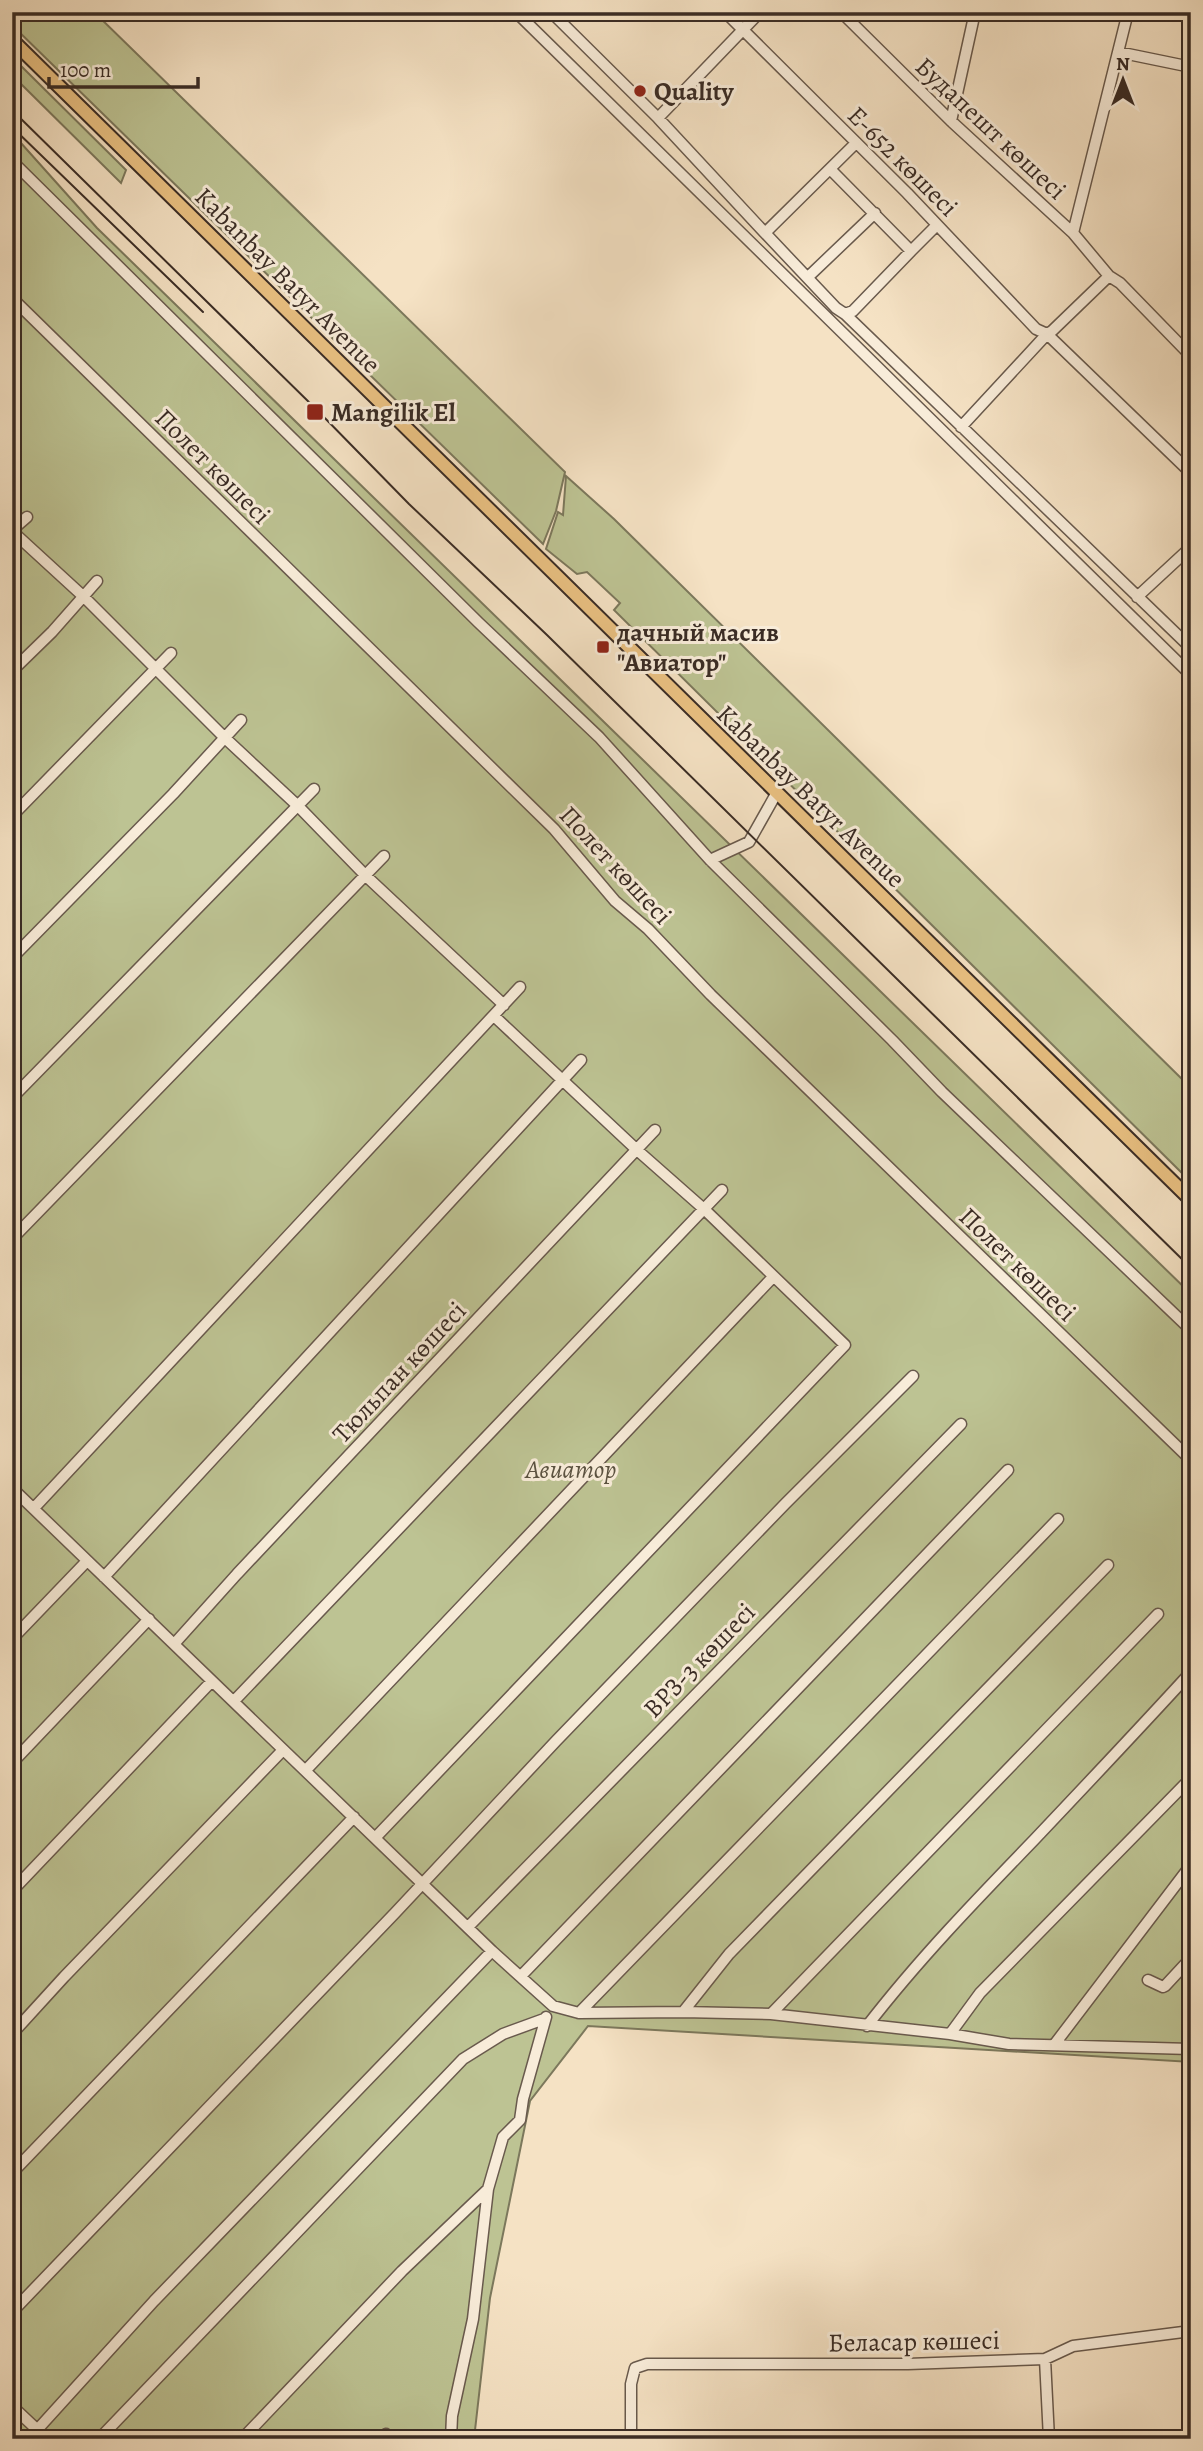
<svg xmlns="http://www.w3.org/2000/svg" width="1203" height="2451" font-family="Alegreya,serif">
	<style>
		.green { fill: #bdc393; stroke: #7c785c; stroke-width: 2 }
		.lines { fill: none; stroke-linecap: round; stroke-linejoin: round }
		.minor-casing { stroke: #695a4d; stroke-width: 13 }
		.major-casing { stroke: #3a2c25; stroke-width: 16 }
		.minor { stroke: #f8ecd9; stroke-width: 10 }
		.major { stroke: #eac182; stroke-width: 12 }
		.tram { stroke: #3a2c25; stroke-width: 2 }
		.poi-dot { fill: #8f2418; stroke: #f8ecd9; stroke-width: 2.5 }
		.labels { text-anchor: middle; stroke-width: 6; stroke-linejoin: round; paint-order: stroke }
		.poi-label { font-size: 26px; font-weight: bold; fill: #3a2c25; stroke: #f8ecd9; text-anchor: start }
		.street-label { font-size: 26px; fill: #3a2c25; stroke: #f8ecd9 }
		.park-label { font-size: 26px; font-style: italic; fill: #5b5240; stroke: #f8ecd9 }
	</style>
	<rect width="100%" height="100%" fill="#f5e2c4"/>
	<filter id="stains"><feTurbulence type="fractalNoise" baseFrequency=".00286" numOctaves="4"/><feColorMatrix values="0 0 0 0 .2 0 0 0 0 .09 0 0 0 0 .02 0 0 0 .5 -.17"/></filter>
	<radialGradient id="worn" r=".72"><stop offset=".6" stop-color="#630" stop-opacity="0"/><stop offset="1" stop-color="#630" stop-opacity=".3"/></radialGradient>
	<path class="green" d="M12,12H94L565,472L556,511L543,544L12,25Z
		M12,57L126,170L121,183L12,75Z
		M12,133L97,228L1191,1294V2062L588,2026L530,2101L490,2298L474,2439H12Z
		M566,476L614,519L1191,1088V1182L614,610L620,603L587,572L577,574L546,549L558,512L563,515Z"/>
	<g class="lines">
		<defs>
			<path id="minor" d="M516,12L1191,675
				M551,12L658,118L765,233
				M725,12L907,193L1036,329L1047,334L1052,331L1109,276L1120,283L1191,356
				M841,12L951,121L1073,233L1109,276
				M1118,52L1191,67
				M658,118L760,12
				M951,121L975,12
				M12,161L479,623L599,737L710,860L892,1040L942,1092L1191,1330
				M831,170L911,251L853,311L845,314L836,308L765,233L856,143
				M1073,233L1128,12
				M911,251L937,225
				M808,277L875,213
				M12,298L554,829L615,901L648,929L711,995L1191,1460
				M845,314L1191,648
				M961,427L1047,334L1191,473
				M12,530L27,517
				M12,531L84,597L225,738L298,806L366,876L504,1005
				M1137,597L1191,547
				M12,671L52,632L97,581
				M12,816L171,653
				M710,860L749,842L776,794
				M12,958L173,794L241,720
				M12,1098L314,789
				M12,1239L384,856
				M12,1488L492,1951L553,2006L579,2013L683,2012L771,2014L950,2034L1009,2044L1191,2049
				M34,1508L520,987
				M104,1577L581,1060
				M12,1639L86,1562
				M175,1643L237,1574L655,1130
				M234,1701L722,1190
				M12,1763L149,1619
				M306,1770L773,1277
				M375,1838L845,1345L705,1210L637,1150L494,1016
				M12,1891L212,1681
				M468,1927L961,1424
				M521,1976L1008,1470
				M1148,1980L1163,1987L1165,1986L1191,1958
				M683,2012L729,1954L1108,1565
				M579,2013L1058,1519
				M771,2014L1158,1614
				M867,2026C918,1960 976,1900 1034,1840C1087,1784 1139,1729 1191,1672
				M12,2034L64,1977L283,1750
				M950,2034L980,1993L1191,1778
				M1054,2045L1191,1865
				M12,2173L354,1817
				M12,2312L395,1913L556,1741L785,1504L913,1376
				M1045,2359L1049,2439
				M12,2406L47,2439
				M37,2430L154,2301L492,1951
				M99,2439L463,2059L503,2034L544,2019
				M242,2439L402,2271L488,2189
				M382,2439L386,2434
				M451,2439L452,2416L473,2319L488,2189L503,2137L520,2120L523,2099L546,2017
				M631,2439V2384L635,2368L647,2364H908L1045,2359L1073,2346L1191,2331"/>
			<path id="major" d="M12,40L1191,1200"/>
		</defs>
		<use href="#minor" class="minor-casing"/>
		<use href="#major" class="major-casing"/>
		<use href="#minor" class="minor"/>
		<use href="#major" class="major"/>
		<path class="tram" d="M12,110L317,410L409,504L547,635L1191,1268
			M12,127L203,312"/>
	</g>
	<g class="poi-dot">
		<circle cx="640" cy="91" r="7"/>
		<rect x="306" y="403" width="18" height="18" rx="3.5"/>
		<rect x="596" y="640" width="14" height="14" rx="3.5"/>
	</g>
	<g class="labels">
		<g class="poi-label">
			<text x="654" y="100">Quality</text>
			<text x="331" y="421">Mangilik El</text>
			<text x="617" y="641">дачный масив<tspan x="617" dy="30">"Авиатор"</tspan></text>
		</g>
		<g class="street-label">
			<text transform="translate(991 128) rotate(43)" y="9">Будапешт көшесі</text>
			<text transform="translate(903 161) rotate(45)" y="9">Е-652 көшесі</text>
			<text transform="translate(288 280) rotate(45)" y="9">Kabanbay Batyr Avenue</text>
			<text transform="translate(213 466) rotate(45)" y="9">Полет көшесі</text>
			<text transform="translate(811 796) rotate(44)" y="9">Kabanbay Batyr Avenue</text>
			<text transform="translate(616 865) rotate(47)" y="9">Полет көшесі</text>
			<text transform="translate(1018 1264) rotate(44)" y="9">Полет көшесі</text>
			<text transform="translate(399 1372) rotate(-47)" y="9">Тюльпан көшесі</text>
			<text transform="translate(699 1660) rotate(-46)" y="9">ВРЗ-3 көшесі</text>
			<text transform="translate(914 2341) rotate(-1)" y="9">Беласар көшесі</text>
		</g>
		<g class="park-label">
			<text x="571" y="1478">Авиатор</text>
		</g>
	</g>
	<rect width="1203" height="2451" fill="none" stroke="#f5e2c4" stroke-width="42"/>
	<rect x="14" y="14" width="1175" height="2423" fill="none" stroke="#3a2c25" stroke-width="3.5"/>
	<rect x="21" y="21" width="1161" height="2409" fill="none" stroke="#3a2c25" stroke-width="2"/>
	<g transform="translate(1123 80)" stroke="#f8ecd9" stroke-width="5" paint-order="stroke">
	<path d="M0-5L12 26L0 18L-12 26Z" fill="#3a2c25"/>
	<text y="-10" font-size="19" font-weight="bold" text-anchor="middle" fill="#3a2c25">N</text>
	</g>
	<path d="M49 77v10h149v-10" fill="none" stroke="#3a2c25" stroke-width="3.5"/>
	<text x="60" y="77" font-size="21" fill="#3a2c25" stroke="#f8ecd9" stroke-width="5" paint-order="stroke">100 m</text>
	<rect width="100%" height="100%" filter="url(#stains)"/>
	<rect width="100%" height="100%" fill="url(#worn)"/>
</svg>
